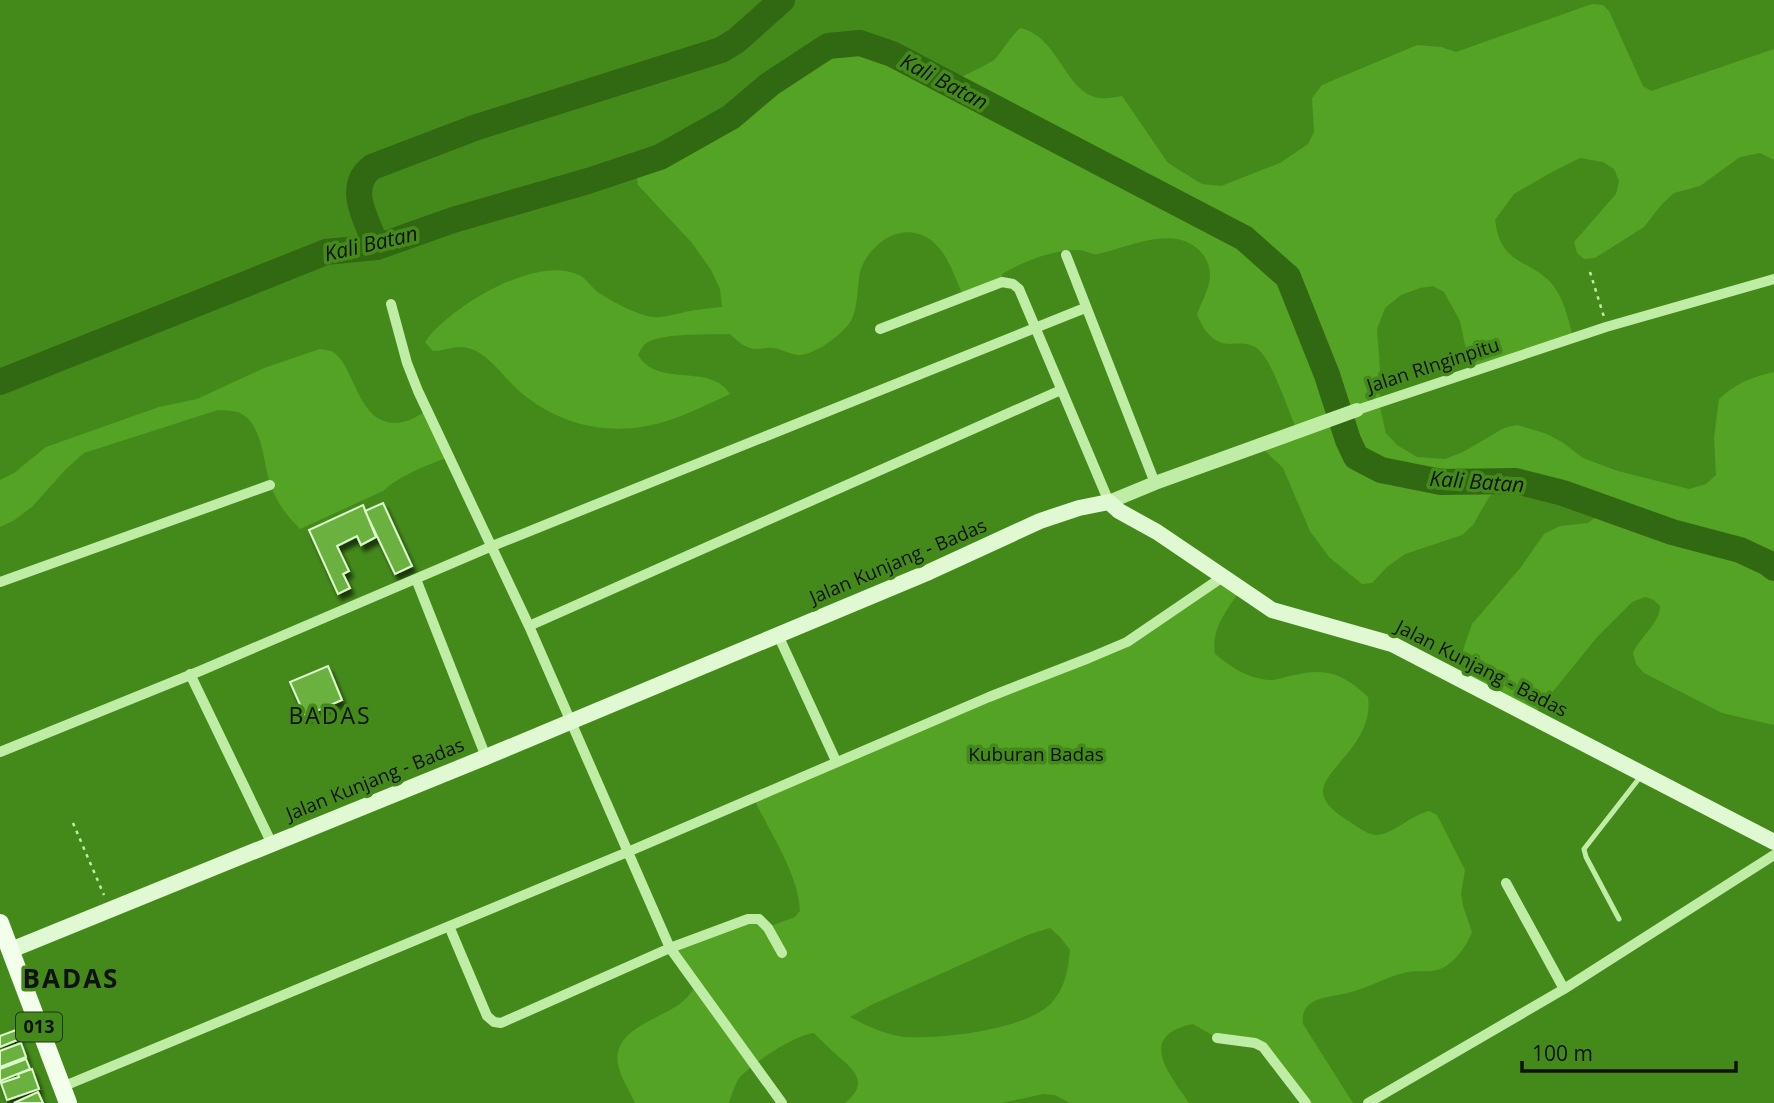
<svg xmlns="http://www.w3.org/2000/svg" width="1774" height="1103" font-family="'Open Sans',sans-serif">
	<style>
		.green { fill: #54a324; fill-rule: evenodd }
		.lines { fill: none; stroke-linecap: round; stroke-linejoin: round }
		.river { stroke: #316812; stroke-width: 26 }
		.building { fill: #6ab13f; stroke: #dcf9cb; stroke-width: 2; filter: url(#shadow) }
		.path { stroke: #c0eda5; stroke-width: 2.5; stroke-dasharray: 3.5 5; stroke-linecap: butt }
		.service { stroke: #c0eda5; stroke-width: 5 }
		.minor { stroke: #c0eda5; stroke-width: 10 }
		.tertiary { stroke: #c0eda5; stroke-width: 14 }
		.secondary { stroke: #e0f9d2; stroke-width: 16 }
		.primary { stroke: #f1ffeb; stroke-width: 18 }
		.labels { text-anchor: middle; stroke-width: 7; stroke-linejoin: round; paint-order: stroke }
		.shield { fill: #448a1b; stroke: #203514; stroke-width: 2 }
		.shield-label { font-size: 18px; font-weight: bold; fill: #111 }
		.street-label { font-size: 19px; fill: #111; stroke: #448a1b }
		.park-label { font-size: 19px; fill: #111; stroke: #448a1b }
		.water-label { font-size: 21px; font-style: italic; fill: #111; stroke: #448a1b }
		.quarter-label { font-size: 23px; letter-spacing: 2px; fill: #111; stroke: #448a1b }
		.district-label { font-size: 26px; font-weight: bold; letter-spacing: 2px; fill: #111; stroke: #448a1b }
	</style>
	<defs>
		<filter id="shadow"><feDropShadow dx="3.5" dy="6" stdDeviation="2" flood-color="#0009"/></filter>
	</defs>
	<rect width="100%" height="100%" fill="#448a1b"/>
	<path class="green" d="M1592,4L1603,5L1609,11L1643,86L1651,91L1774,49V160L1760,153L1740,157L1700,186L1674,193L1662,204L1644,227L1595,258L1584,259L1577,253L1574,242L1616,194L1619,181L1614,169L1603,162L1580,158L1550,173L1514,194L1495,220C1501,269 1532,257 1555,288C1565,302 1569,323 1574,340L1471,373L1460,321L1444,292L1433,286L1420,288L1401,295L1385,308L1377,329L1381,384L1379,403L1386,433L1397,445L1417,457L1445,459L1463,452L1504,428L1517,425L1547,434L1562,442L1583,458L1618,471L1689,489L1706,484L1716,475L1714,438L1719,399C1737,383 1750,378 1774,372V725L1722,713L1644,673L1636,664L1633,653C1640,637 1660,623 1660,606L1654,600L1645,597L1632,602L1598,636L1533,716L1461,679L1463,650L1472,624L1521,567L1544,534L1560,526L1588,523L1597,516L1594,504C1568,495 1536,481 1507,481L1489,497L1473,525L1462,535L1405,554L1387,567L1372,583L1362,584L1329,557L1310,531L1283,468L1259,445L1297,430C1288,410 1273,363 1259,350C1238,332 1219,363 1197,315C1201,301 1210,290 1210,275C1210,266 1206,257 1200,251C1174,224 1129,247 1098,254C1091,255 1085,250 1078,250C1052,250 1024,261 1002,274V282L964,297C957,283 952,266 943,253C920,220 883,229 864,262C857,274 859,290 856,304C855,311 853,318 849,324C838,337 816,354 799,355C791,355 782,349 773,348C768,347 763,349 757,349C746,349 737,341 730,334C710,335 657,332 644,345C642,347 639,353 638,355C659,389 710,362 730,394C710,403 691,413 670,420C617,438 562,428 519,391C502,376 485,347 460,347C451,347 442,351 433,351L425,342C449,307 537,254 579,275C587,279 592,288 599,293C611,301 639,316 653,317C665,318 678,313 690,311C700,309 711,308 722,307L720,289L711,270L692,243L638,185L635,165L660,157L731,117L770,84L828,46L845,42L871,45L945,84C952,82 991,63 995,59C1004,49 1010,37 1020,28C1058,35 1066,95 1100,98C1107,99 1115,97 1122,96L1168,163L1202,184L1221,186L1280,163L1308,144L1314,132L1312,98L1322,85L1417,45L1441,47L1456,52Z
		M320,349C323,350 327,350 331,351C357,364 356,431 403,422C411,421 420,414 427,411L449,457C425,466 402,474 383,491L300,529C287,516 276,502 270,483C263,463 263,424 240,413C234,410 226,411 218,410L84,453L65,470L32,507L13,521L0,527V480L14,473L46,447L159,407L197,399L264,368Z
		M1224,576L1241,589C1227,611 1211,627 1215,654C1231,667 1247,678 1268,680C1276,681 1286,676 1295,675C1327,667 1345,675 1368,697C1374,744 1322,769 1323,792C1324,805 1338,814 1347,820C1355,825 1366,834 1376,835C1392,835 1411,815 1429,811L1437,815L1465,870L1461,894L1463,906L1472,932C1467,945 1458,958 1446,966C1434,974 1421,970 1408,972C1388,976 1371,987 1351,992C1333,998 1299,995 1303,1024L1353,1103H1306L1263,1047L1217,1038L1193,1024C1136,1036 1169,1073 1189,1103H1070L1055,1095L1043,1094L1002,1103H845C868,1084 857,1072 839,1057C831,1050 822,1041 814,1033C795,1035 754,1062 740,1077C735,1083 732,1095 729,1103H635C630,1092 622,1080 619,1068C608,1029 661,1020 682,1002C688,997 693,991 696,984L670,948L748,919L768,927L795,917L800,911C799,875 769,831 753,797L1127,642ZM1050,928L1061,938L1070,950C1068,969 1066,985 1054,1000C1031,1030 941,1039 905,1037C886,1035 867,1026 850,1017L871,1005L1030,934Z"/>
	<g class="lines">
		<path class="river" d="M377,247C367,220 345,188 372,167L477,127L721,50L736,41L782,0
			M0,382L326,252L377,247L453,220L588,181L660,157L731,117L770,84L828,46L860,43L892,54L1244,238L1288,277L1327,375L1348,440L1356,457L1381,470L1441,482L1516,481L1563,493L1672,532L1740,550L1768,563L1774,568"/>
	</g>
	<path class="building" d="M383,503L412,566L395,574L365,511Z
		M363,505L376,537L361,545L357,536L337,546L349,571L343,574L350,588L338,594L309,530Z
		M328,666L342,700L305,716L290,682Z
		M16,1030L20,1039L0,1047V1036Z
		M21,1043L26,1057L0,1067V1051Z
		M26,1059L30,1069L0,1081V1069Z
		M32,1069L39,1089L7,1100L1,1083L19,1077L18,1074Z
		M38,1092L43,1103H14Z"/>
	<g class="lines">
		<path class="path" d="M1590,272L1604,317
			M73,823L104,895"/>
		<path class="service" d="M1619,919L1586,857L1584,849L1641,776"/>
		<path class="minor" d="M1066,255L1155,483
			M391,304L407,363L418,391L529,626L670,948L501,1023L494,1022L487,1016L449,926
			M880,329L1002,282L1013,284L1019,289L1109,502
			M1357,410L1606,327L1774,279
			M416,579L486,757
			M0,582L270,485
			M529,626L1061,390
			M778,635L836,761
			M190,674L272,844
			M0,752L200,671L490,547L1085,308
			M1506,883L1564,989
			M1217,1038L1255,1043L1263,1047L1306,1103
			M62,1087L630,851L989,697L1089,658L1127,642L1224,576
			M782,1103L670,948L748,919H759L768,928L782,953
			M1368,1103L1564,989L1774,855"/>
		<path class="tertiary" d="M1109,502L1155,483L1357,410"/>
		<path class="secondary" d="M11,950L486,757L929,572L1040,521L1079,508L1109,502L1119,511L1157,532L1272,610L1392,644L1774,842"/>
		<path class="primary" d="M0,923L68,1103"/>
	</g>
	<g class="labels">
		<rect class="shield" x="16" y="1012.5" width="46" height="29" rx="5"/>
		<g class="shield-label">
			<text x="39" y="1033">013</text>
		</g>
		<g class="street-label">
			<text transform="translate(1433 365) rotate(-18)" y="7">Jalan RInginpitu</text>
			<text transform="translate(898 561) rotate(-23)" y="7">Jalan Kunjang - Badas</text>
			<text transform="translate(1482 668) rotate(27)" y="7">Jalan Kunjang - Badas</text>
			<text transform="translate(375 779) rotate(-22)" y="7">Jalan Kunjang - Badas</text>
		</g>
		<g class="park-label">
			<text x="1036" y="761">Kuburan Badas</text>
		</g>
		<g class="water-label">
			<text transform="translate(944 82) rotate(28)" y="7">Kali Batan</text>
			<text transform="translate(371 244) rotate(-13)" y="7">Kali Batan</text>
			<text transform="translate(1477 482) rotate(4)" y="7">Kali Batan</text>
		</g>
		<g class="quarter-label">
			<text x="330" y="724">BADAS</text>
		</g>
		<g class="district-label">
			<text x="71" y="988">BADAS</text>
		</g>
	</g>
	<path d="M1522 1061v10h214v-10" fill="none" stroke="#111111" stroke-width="3.5"/>
	<text x="1532" y="1061" font-size="21" fill="#111111" stroke="#448a1b" stroke-width="5" paint-order="stroke">100 m</text>
</svg>
